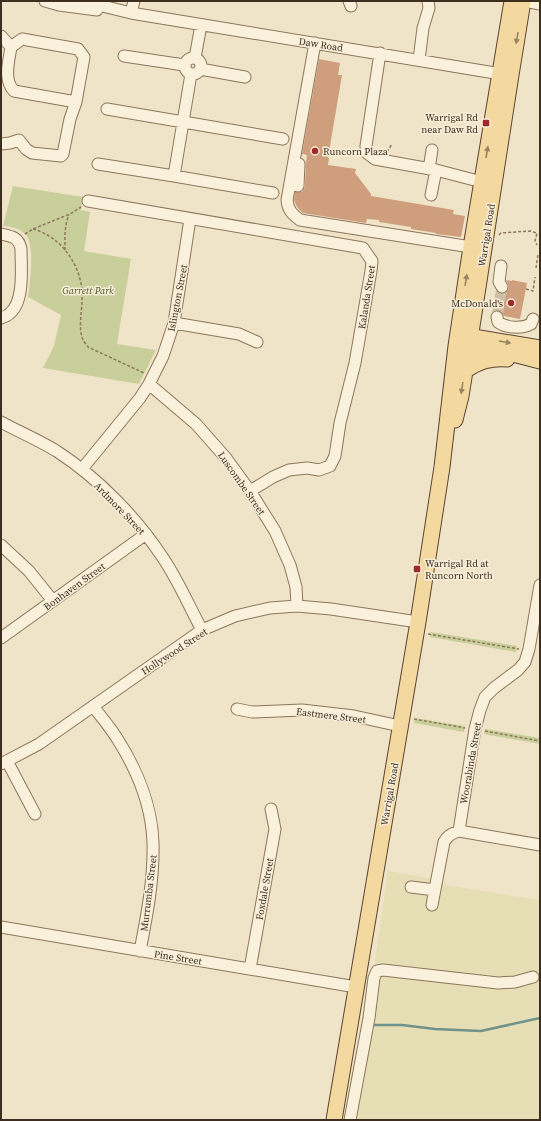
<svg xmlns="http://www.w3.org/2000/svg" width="541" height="1121" font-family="'Source Serif 4',serif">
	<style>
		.farmland { fill: #e6deb5 }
		.green { fill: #c9cf9b }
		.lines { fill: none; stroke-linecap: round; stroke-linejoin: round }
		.stream { stroke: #6f938a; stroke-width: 2.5 }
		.building { fill: #cf9f7d }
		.minor-tunnel { stroke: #ccc0a6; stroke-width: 11; stroke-dasharray: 11 5.5; stroke-linecap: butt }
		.minor-casing { stroke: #8d765c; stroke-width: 13 }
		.major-casing { stroke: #5b4430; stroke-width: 17 }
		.path { stroke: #8d765c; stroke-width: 1.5; stroke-dasharray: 3 2; stroke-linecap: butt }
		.minor { stroke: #faf1dc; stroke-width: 11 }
		.major { stroke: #f3d9a0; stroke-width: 15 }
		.oneway { fill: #988460 }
		.poi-dot { fill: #9e2a2b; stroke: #f7eed8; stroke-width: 1.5 }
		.labels { text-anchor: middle; stroke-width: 3; stroke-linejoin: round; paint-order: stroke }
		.street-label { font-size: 10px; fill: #3d2e20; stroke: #f7eed8 }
		.poi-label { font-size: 10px; fill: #3d2e20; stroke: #f7eed8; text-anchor: end }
		.park-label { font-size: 10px; font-style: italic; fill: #4d5a26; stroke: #f7eed8 }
	</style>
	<rect width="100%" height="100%" fill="#f0e4c8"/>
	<path class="farmland" d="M388,871L429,878L446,885L540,900V1120H352Z"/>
	<path class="green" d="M13,186L83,197L81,210L90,212L84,251L131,259L117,344L156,350L139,384L43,368L54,346L61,315L28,297C30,283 35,245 26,235C20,228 12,227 3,226Z
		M431,632L517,646L516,652L430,637Z
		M415,718L465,726L464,732L414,723Z
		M485,729L540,738V744L484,734Z"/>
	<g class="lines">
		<path class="stream" d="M374,1025H402L435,1029L481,1031L540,1018"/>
	</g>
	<path class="building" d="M319,59L340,63L338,75H342L328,158H329L328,165L356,169L355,173L371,194V196L454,210L453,214L465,216L461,237L436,234V233L411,229V227L379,222V220L367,219L366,223L303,213L297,207L294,200L295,192H302L304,189L305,186L306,163L307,155L302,154Z
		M506,280L512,281V280L527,283L520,319L504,316L502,312L496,310L499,293H505L508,290L509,286Z"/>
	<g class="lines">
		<path class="minor-tunnel" d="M497,317L502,287"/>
		<defs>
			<path id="minor" d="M45,1L59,5L97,10
				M82,1L131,13L501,74
				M349,1L351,6
				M524,1L540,4
				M131,13L134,1
				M1,36L11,47C9,61 3,80 14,91L76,102
				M315,43L287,200C288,210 292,214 300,220L471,247
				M380,53L366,146L367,153L375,159L436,170L482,182
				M124,56L184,65
				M185 66a8 8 0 1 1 16 0a8 8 0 1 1-16 0Z
				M195,58L201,25
				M419,60L423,28L429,8L428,1
				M200,69L245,77
				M107,109L283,139
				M1,144L10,143L19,140L26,149L32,153L61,156L63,154L70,119L76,102L84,57L78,49L22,39L11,47
				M98,164L174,176L273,193
				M429,169L432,150
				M174,176L191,74
				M298,186L299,164
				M431,195L436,170
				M88,201L363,248L372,261L371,271L355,363L340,423L335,456L330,466L319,470L307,468L289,470L273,477L250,491
				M1,234C11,236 19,237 21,249C21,267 25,302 9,314C7,316 4,317 1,318
				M501,266L499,282L502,287
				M497,317L498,322C506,328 522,329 531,324L533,319
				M174,323L239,334L257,342
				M149,384L196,424L226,458L250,491L275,531L290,565L296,587L297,606
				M1,422C19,432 41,441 58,452C99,479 136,517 163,558C178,580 189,606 202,630
				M82,469L140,398L149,384L163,356L174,323L190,219
				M1,545L29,571L53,601
				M1,638L146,534
				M93,706C101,717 111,728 118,740C137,770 152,807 153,843C154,879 147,915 140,951
				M237,709L252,712L302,710L354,716L400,726
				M7,761L35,814
				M1,764L39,744L202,630L235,616L270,608L297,606L331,609L418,622
				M459,831L540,845
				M411,887L435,890
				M432,905L444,842C447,836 452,833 459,831L475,729L480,710L485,697L494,688L518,670L525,662L529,649L540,585
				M1,927L356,987
				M250,969L275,829L271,809
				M350,1120L369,1018L374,978L377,971L383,970L498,983L515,982L533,977"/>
			<path id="major" d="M462,335L540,348
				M458,347L513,354L540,361
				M465,371C479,361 490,358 507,359
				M455,420L461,396L465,371L511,75L523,1
				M334,1120L418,622L442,467L456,346L471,247L512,1"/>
		</defs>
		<use href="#minor" class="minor-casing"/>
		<use href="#major" class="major-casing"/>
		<path class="path" d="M387,152L392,144
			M33,229C63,237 84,269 82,300C82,311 78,329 83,340C84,342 87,345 88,347L144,373
			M25,234L33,229L70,214L81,207
			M499,235L501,233L530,231L537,233L535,241L537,245
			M65,250C65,238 64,226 69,215
			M536,268L538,254
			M526,289L533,291L535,277
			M428,634L519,649
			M414,719L465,728
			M485,731L540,741"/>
		<use href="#minor" class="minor"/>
		<use href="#major" class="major"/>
	</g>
	<defs><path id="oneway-solid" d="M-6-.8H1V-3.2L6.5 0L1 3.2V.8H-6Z"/></defs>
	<g class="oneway">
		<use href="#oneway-solid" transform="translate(517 38) rotate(100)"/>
		<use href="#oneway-solid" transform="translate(487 152) rotate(-80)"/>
		<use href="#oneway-solid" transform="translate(466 280) rotate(-81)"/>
		<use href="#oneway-solid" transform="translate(505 342) rotate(10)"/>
		<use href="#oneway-solid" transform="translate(462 388) rotate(99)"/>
	</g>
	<g class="poi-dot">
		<rect x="482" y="119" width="8" height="8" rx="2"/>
		<circle cx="315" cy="151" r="4"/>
		<circle cx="511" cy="303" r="4"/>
		<rect x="413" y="565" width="8" height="8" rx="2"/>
	</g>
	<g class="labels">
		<g class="street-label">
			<text transform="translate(321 44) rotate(9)" y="4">Daw Road</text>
			<text transform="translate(486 235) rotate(-81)" y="4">Warrigal Road</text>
			<text transform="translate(366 297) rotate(-81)" y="4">Kalanda Street</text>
			<text transform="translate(177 298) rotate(-79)" y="4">Islington Street</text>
			<text transform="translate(242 483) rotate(55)" y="4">Luscombe Street</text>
			<text transform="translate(120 508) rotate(46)" y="4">Ardmore Street</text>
			<text transform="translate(74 586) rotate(-36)" y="4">Bonhaven Street</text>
			<text transform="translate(174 651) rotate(-33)" y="4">Hollywood Street</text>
			<text transform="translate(331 715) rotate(7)" y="4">Eastmere Street</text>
			<text transform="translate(470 763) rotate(-80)" y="4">Woorabinda Street</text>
			<text transform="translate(389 794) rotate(-80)" y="4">Warrigal Road</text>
			<text transform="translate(264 889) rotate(-80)" y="4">Foxdale Street</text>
			<text transform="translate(148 893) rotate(-83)" y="4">Murrumba Street</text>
			<text transform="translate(178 957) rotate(9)" y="4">Pine Street</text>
		</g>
		<g class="poi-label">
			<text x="478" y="121">Warrigal Rd<tspan x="478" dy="12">near Daw Rd</tspan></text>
			<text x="323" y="155" text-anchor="start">Runcorn Plaza</text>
			<text x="503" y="307">McDonald's</text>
			<text x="425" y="567" text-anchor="start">Warrigal Rd at<tspan x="425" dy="12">Runcorn North</tspan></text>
		</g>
		<g class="park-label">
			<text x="88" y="294">Garrett Park</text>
		</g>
	</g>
	<rect width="541" height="1121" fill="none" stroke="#3d2e20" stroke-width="4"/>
</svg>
